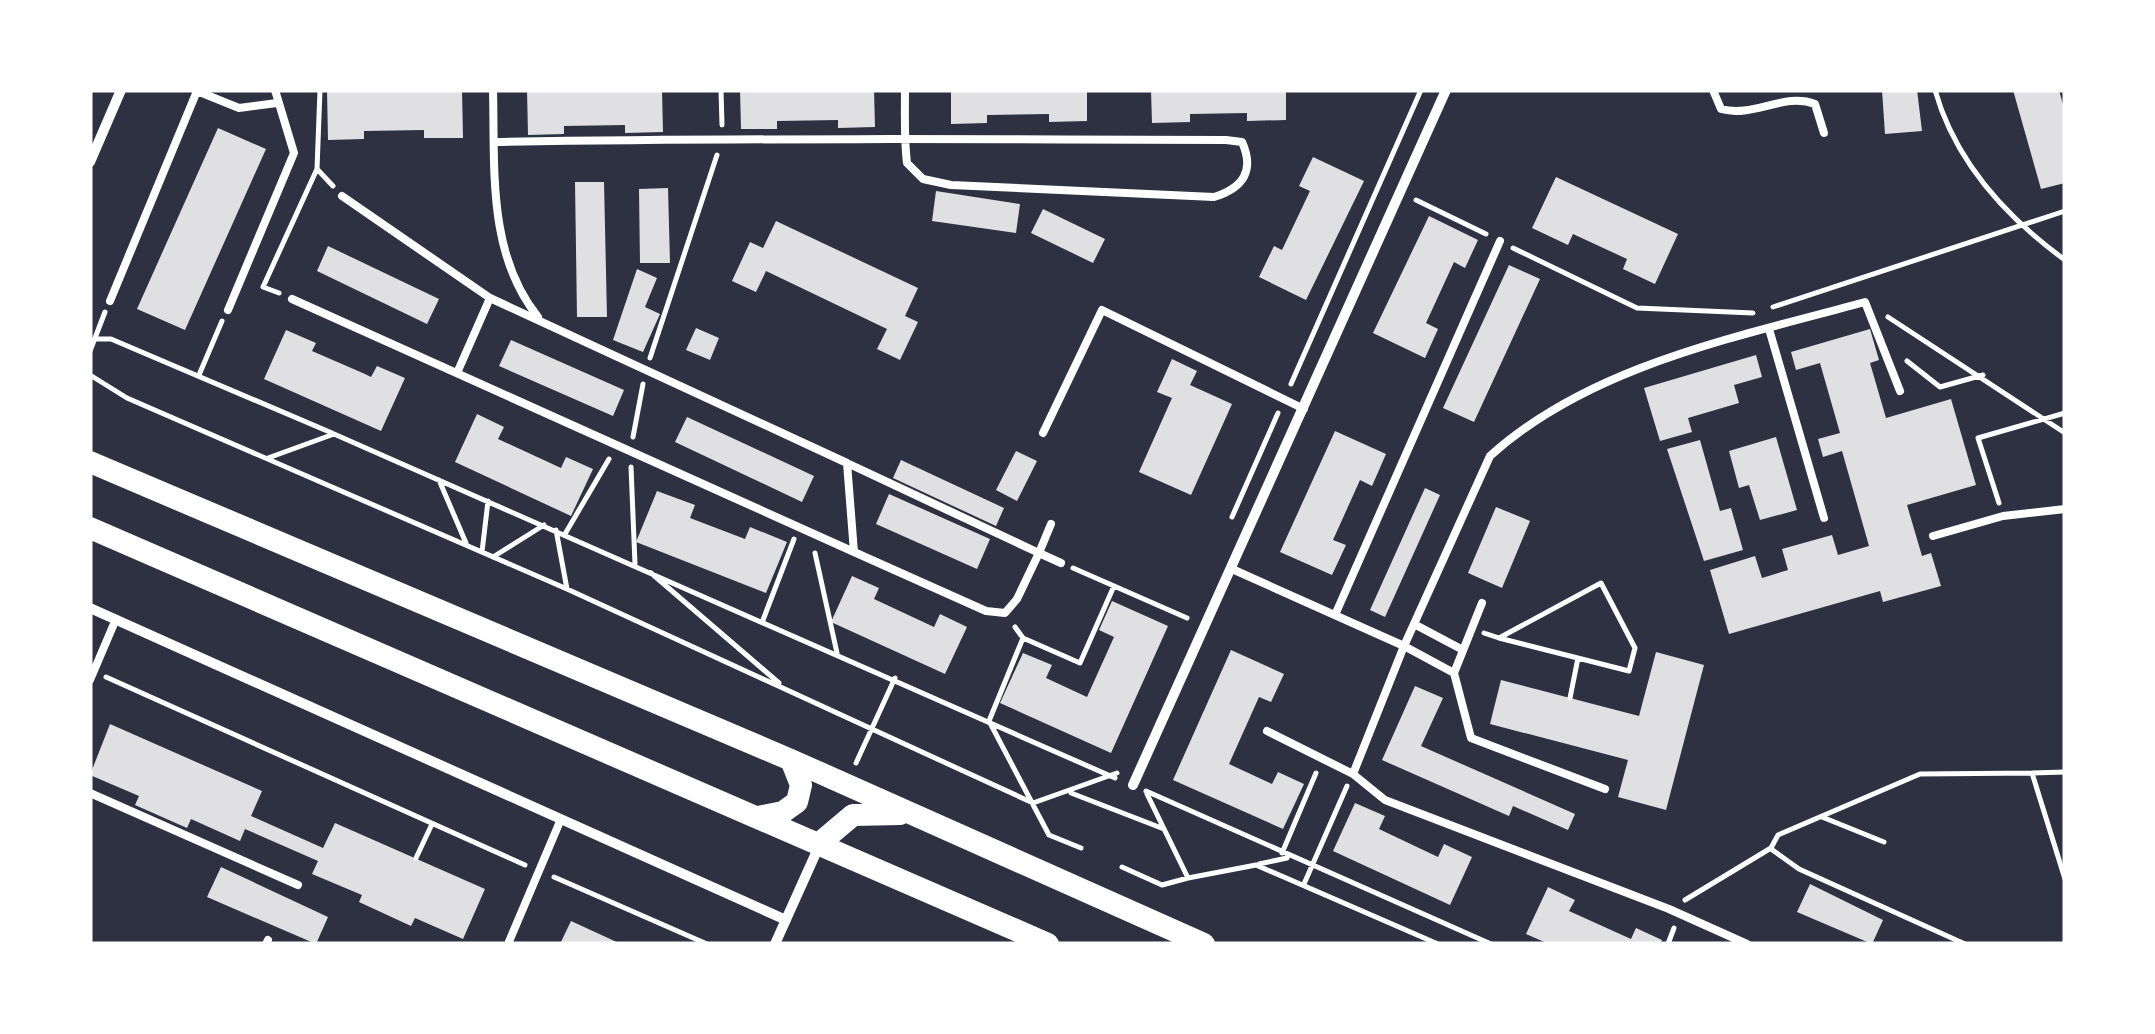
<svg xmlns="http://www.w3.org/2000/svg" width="2155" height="1034" font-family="Overpass,sans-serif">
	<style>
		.building { fill: #e0e0e3 }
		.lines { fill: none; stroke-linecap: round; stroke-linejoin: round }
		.path { stroke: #fff; stroke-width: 5 }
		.service { stroke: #fff; stroke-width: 8 }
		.minor { stroke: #fff; stroke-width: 10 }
		.primary { stroke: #fff; stroke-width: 22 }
	</style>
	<rect width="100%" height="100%" fill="#2d3142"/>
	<path class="building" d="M327,90H462L463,138H424V130L364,131V139L328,140Z
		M527,90H662L663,132L625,133V125L564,126V134L528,135Z
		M740,90H874L875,127L838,128V120L777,121V129H741Z
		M951,90H1087V121L1049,122V114L987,115V123L951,124Z
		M1151,90H1286V120L1247,121V113L1190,114V122L1152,123Z
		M1882,90H1917L1922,131L1885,134Z
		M2013,90H2059L2065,112V183L2041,189Z
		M218,128L266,149L185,330L137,309Z
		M1313,157L1364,181L1306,300L1259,277L1274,246L1282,250L1310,191L1299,186Z
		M1556,177L1678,234L1655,284L1623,269L1627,259L1573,234L1568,245L1532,228Z
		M575,182H604L607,317H577Z
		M668,188L670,263H640L639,189Z
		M936,191L1020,204L1016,233L932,221Z
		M1043,209L1105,239L1093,263L1031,233Z
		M1429,216L1478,240L1465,268L1454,262L1426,323L1438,329L1425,358L1373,333Z
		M776,221L918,288L905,316L918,322L900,360L877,349L887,329L766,271L756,292L732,281L750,242L763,248Z
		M328,246L439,299L427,324L317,271Z
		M1509,265L1540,279L1474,422L1443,408Z
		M637,269L657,278L645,307L660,314L643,352L613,340Z
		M696,328L719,338L710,360L686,350Z
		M1870,329L1879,360L1870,363L1886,418L1951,399L1976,485L1907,505L1922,556L1931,553L1941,586L1883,602L1880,591L1729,634L1710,570L1755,556L1762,578L1788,570L1782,549L1832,535L1838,555L1869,546L1842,451L1823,457L1818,439L1840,433L1820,363L1796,370L1791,352Z
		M286,330L316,343L312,351L365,374L371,377L377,366L405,378L381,431L264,379Z
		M511,340L624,390L613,416L499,366Z
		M1756,355L1762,377L1734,385L1739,403L1688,418L1692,432L1660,441L1644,388Z
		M1172,359L1197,371L1190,385L1232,404L1191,495L1139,472L1172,398L1157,392Z
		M477,414L504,427L498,439L561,468L566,457L593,469L571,516L455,462Z
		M687,417L814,476L802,502L675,442Z
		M1335,431L1386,454L1372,486L1360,480L1333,540L1346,545L1332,575L1280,552Z
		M1776,437L1797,510L1760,520L1749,485L1739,488L1729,451Z
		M1700,440L1720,511L1731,508L1743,550L1704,561L1667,449Z
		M1016,451L1037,461L1017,501L996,490Z
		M901,460L1004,508L996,526L893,478Z
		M1425,488L1440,495L1385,617L1370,610Z
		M657,491L695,505L690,518L745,539L750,527L787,542L766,593L636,542Z
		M889,494L990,539L977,569L876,524Z
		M1496,507L1530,521L1502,588L1468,573Z
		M852,576L879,588L874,599L934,627L940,614L967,627L945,674L831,622Z
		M1112,601L1168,626L1111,753L1000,703L1023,653L1052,665L1046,678L1087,697L1114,637L1099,630Z
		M1231,650L1284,674L1271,702L1259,697L1229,764L1272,784L1278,772L1304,784L1283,829L1173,780Z
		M1656,652L1704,665L1666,810L1618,797L1628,760L1490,724L1501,680L1639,716Z
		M1415,686L1443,698L1421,746L1575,814L1568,830L1513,806L1509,816L1382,760Z
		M110,724L262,791L251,816L323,848L335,823L485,889L463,939L415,918L411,926L359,902L362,895L312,874L318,861L245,829L240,841L191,819L187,828L135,805L139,796L90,775Z
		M1355,803L1385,816L1379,829L1438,857L1444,844L1472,857L1450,905L1333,851Z
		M221,867L328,917L316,944L207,897Z
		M1810,884L1883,920L1872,944L1797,912Z
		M1548,887L1575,900L1569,911L1631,939L1636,928L1662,940L1660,944H1549L1526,934Z
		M571,921L621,944H560Z"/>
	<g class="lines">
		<path class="path" d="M320,90L317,169L333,186
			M721,90L722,125
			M1935,90C1955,161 2006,217 2065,260
			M1416,200L1486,234
			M1513,248L1637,308L1753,313
			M279,293L263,287L317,169
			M1773,307L2065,211
			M1888,317L2065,433
			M95,339H111L332,433
			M90,351L105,312
			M650,358L717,155
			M1907,361L1940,387L1983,375
			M90,375L127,398L567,589L1033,803L1117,773
			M199,375L222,321
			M1291,384L1421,90
			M633,437L643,384
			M268,458L334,434L1115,778
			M631,467L635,564
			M439,480L466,543
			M1999,503L1978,438L2065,413
			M1232,517L1278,413
			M556,530L567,589
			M565,534L609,459
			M482,552L488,501
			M815,553L837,653
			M493,557L544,525
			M1073,568L1187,618
			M651,573L779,683
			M763,620L794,539
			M1015,627L1023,638L989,721L1049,835L1081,848
			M1484,633L1499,638L1629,671L1635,648L1601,583L1499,638
			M1023,638L1080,663L1114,586
			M106,677L525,865
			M1570,698L1578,658
			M856,763L895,678
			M2032,773L2065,772
			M1146,791L1491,944
			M1071,793L1164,829
			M1147,794L1188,878L1256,865L1438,944
			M1822,817L1884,842
			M1771,849L1799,869L1965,944
			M1282,853L1316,773
			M416,858L432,824
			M1259,864L1287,858
			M1122,867L1162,885L1188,878
			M554,877L707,944
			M1304,884L1347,786
			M1685,900L1771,848L1778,835L1920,774L2032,773L2065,879
			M1668,944L1674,928"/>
		<path class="service" d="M493,90C495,167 487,254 538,317
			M1713,90L1721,109C1754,118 1784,92 1815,104L1824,133
			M494,142C738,138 982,139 1226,140L1242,142C1255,171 1243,188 1214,197L951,185L923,179L907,163C904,139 905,114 905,90
			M342,196L490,298L847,463L854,552L986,611L1005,613L1017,599L1039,553L847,463
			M292,299L854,552
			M110,301L197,91L239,108L277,103
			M228,310L294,153L275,90
			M1769,329L1824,518
			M457,373L490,298
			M1043,433L1102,310L1304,409
			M1051,524L1039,553L1061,563
			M1933,536L2003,516L2065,509
			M1232,569L1404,646L1353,774L1267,731
			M1335,615L1500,241
			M1414,624L1463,650
			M1454,673L1482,603
			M90,680L116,619
			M1353,774L1385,800L1669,909L1747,944
			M1605,789L1471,738L1454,673L1404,646L1490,456C1591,365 1738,337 1865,302L1900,391
			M90,793L298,885
			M266,944L268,940
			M508,944L561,819"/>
		<path class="minor" d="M90,162L121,90
			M90,608L786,920
			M1133,785L1446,90
			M775,944L820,844"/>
		<path class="primary" d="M90,462L791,760L1204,944
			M90,528L1048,944
			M758,817L783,812L797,802L801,785L791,760
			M821,842L853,815L900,814"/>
	</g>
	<rect width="2155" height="1034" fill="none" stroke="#ffffff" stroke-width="185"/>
</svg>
